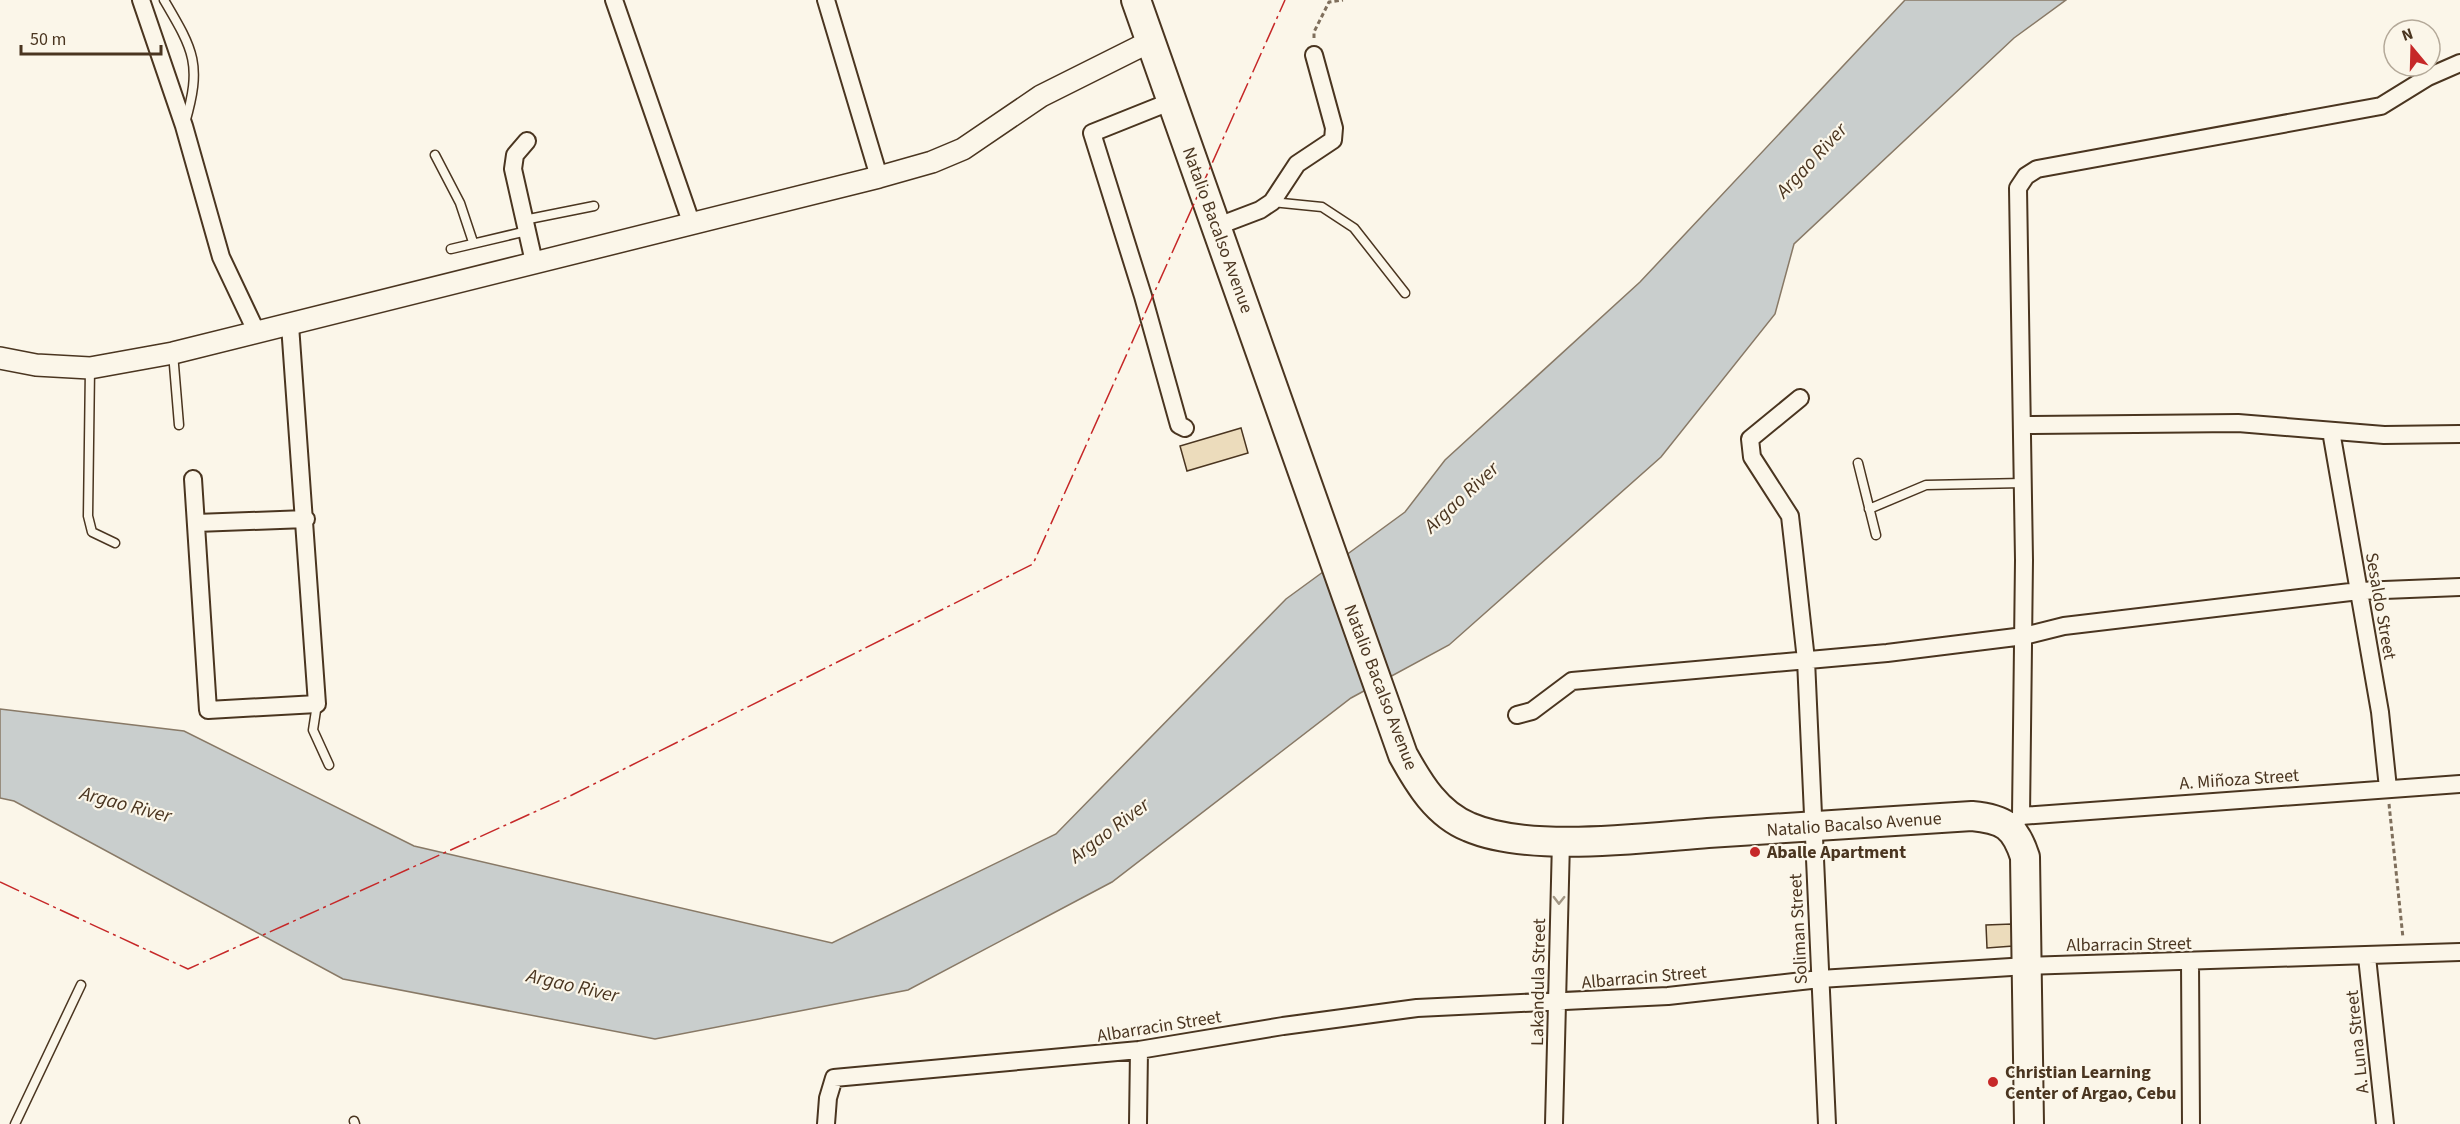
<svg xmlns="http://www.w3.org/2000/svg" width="2460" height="1124" font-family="'Source Sans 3',sans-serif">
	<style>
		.water { fill: #c9cecd; stroke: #887966; stroke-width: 1.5 }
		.building { fill: #ecdcbc; stroke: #4a3520; stroke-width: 1.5 }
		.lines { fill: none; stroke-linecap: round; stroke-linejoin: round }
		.service-casing { stroke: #4a3520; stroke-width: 11 }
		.minor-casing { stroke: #4a3520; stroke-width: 20 }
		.tertiary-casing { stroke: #4a3520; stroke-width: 24 }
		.trunk-casing { stroke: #4a3520; stroke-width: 32 }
		.path { stroke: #7f6f5c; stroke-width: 3; stroke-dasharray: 4.5 3; stroke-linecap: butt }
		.service { stroke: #fbf6e9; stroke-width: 8 }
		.minor { stroke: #fbf6e9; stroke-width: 16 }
		.tertiary { stroke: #fbf6e9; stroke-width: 21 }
		.trunk { stroke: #fbf6e9; stroke-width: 28 }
		.power { stroke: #c62828; stroke-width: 1.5; stroke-dasharray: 21 4.5 3 4.5; stroke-linecap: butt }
		.oneway { stroke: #a29684 }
		.poi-dot { fill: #c62828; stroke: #fbf6e9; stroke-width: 2 }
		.labels { text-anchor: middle; stroke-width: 4.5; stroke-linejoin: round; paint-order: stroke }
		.street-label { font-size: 18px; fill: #4a3520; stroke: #fbf6e9 }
		.poi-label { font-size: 18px; font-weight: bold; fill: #4a3520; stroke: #fbf6e9; text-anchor: start }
		.water-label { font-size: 20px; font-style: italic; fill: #4a3520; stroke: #fbf6e9 }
	</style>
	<rect width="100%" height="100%" fill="#fbf6e9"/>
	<path class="water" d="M1905,0H2066L2014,38L1794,244L1775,314L1661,457L1449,645L1351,698L1112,882L908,990L655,1039L343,979L14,801L0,798V709L184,731L414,846L832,943L1056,834L1286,599L1405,512L1445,460L1640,282Z"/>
	<path class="building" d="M1241,428L1248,453L1187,471L1180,446Z
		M2012,924L2013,946L1987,948L1986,925Z"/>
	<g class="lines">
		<defs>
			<path id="service" d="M164,0C194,51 202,64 185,123
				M435,155L460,203L473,242
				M1272,202L1322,207L1354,228L1405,293
				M524,220L594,206
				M451,249L527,231
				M173,353L179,425
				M90,368L88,516L92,532L115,543
				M1858,463L1876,535
				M1869,509L1926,485L2023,483
				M317,704L313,730L329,765
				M354,1121L355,1124
				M15,1124L81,985"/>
			<path id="minor" d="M141,0L184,126L221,257L257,333
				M614,0L691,222
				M826,0L879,177
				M1172,101L1092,133L1143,296L1179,425L1185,428
				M527,141L515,155L513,169L534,262
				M1218,226L1260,210L1272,202L1297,164L1333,140L1334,128L1314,55
				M1800,398L1750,439L1752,457L1790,516L1794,551L1806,660L1827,1124
				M2022,425L2238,423L2384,435L2460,434
				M2331,431L2380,712L2388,788
				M193,479L208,710L317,704L290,325
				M196,523L306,519
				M1517,715L1532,711L1572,681L1887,653L2024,636L2064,626L2359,591L2460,587
				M2021,816L2460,784
				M2011,827L2021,816L2024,560L2018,188L2026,176L2037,169L2381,106L2428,77L2460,63
				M2367,957L2385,1124
				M2190,962L2191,1124
				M826,1124L828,1098L834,1078L1139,1050L1283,1026L1417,1008L1668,996L1820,979L2027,966L2460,952
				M1138,1124L1139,1050
				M1554,1124L1561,841"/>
			<path id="tertiary" d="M0,358L36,365L90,368L173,353L879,177L932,162L963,149L1041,96L1151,41"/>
			<path id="trunk" d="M1136,0L1403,755C1419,784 1437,814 1469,827C1529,853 1642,838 1708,833C1796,827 1884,822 1972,816C2004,819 2015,826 2025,857L2029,1124"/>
		</defs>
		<use href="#service" class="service-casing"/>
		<use href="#minor" class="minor-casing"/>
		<use href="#tertiary" class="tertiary-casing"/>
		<use href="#trunk" class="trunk-casing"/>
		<path class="path" d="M1314,38V32L1329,2L1343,0
			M2389,804L2403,938"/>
		<use href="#service" class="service"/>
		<use href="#minor" class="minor"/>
		<use href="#tertiary" class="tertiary"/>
		<use href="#trunk" class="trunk"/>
		<path class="power" d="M0,882L188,969L572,795L1033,564L1285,0"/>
	</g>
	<defs><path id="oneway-chevron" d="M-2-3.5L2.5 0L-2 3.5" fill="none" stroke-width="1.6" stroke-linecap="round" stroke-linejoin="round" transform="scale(1.5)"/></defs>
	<use class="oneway" href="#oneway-chevron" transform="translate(1559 900) rotate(91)"/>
	<g class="poi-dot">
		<circle cx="1755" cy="852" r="6"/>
		<circle cx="1993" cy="1082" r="6"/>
	</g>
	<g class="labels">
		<g class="street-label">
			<text transform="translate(1218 230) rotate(70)" y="6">Natalio Bacalso Avenue</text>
			<text transform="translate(2381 606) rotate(80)" y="6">Sesaldo Street</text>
			<text transform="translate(1381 687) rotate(69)" y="6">Natalio Bacalso Avenue</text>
			<text transform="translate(2239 779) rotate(-4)" y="6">A. Miñoza Street</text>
			<text transform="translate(1854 824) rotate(-4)" y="6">Natalio Bacalso Avenue</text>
			<text transform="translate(1798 929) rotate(-93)" y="6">Soliman Street</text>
			<text transform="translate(2129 944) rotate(-1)" y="6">Albarracin Street</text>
			<text transform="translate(1644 977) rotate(-5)" y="6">Albarracin Street</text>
			<text transform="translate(1538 982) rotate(-89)" y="6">Lakandula Street</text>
			<text transform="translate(1159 1026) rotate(-9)" y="6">Albarracin Street</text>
			<text transform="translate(2357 1042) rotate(-96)" y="6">A. Luna Street</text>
		</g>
		<g class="poi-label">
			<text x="1767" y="858">Aballe Apartment</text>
			<text x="2005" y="1078">Christian Learning<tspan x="2005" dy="21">Center of Argao, Cebu</tspan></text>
		</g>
		<g class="water-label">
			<text transform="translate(1811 160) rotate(-47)" y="7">Argao River</text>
			<text transform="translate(1461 497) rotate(-43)" y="7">Argao River</text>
			<text transform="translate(126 804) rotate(15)" y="7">Argao River</text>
			<text transform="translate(1109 830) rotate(-37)" y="7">Argao River</text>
			<text transform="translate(573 985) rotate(13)" y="7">Argao River</text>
		</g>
	</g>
	<g transform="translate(2412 48) rotate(341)"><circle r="28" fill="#fbf6e9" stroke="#b4a999" stroke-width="1.5"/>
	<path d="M0-4.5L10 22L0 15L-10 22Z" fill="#c62828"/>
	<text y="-9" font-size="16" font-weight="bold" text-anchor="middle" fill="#4a3520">N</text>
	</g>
	<path d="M21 45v9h140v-9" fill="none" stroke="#4a3520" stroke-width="3"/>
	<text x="30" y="45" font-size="18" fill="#4a3520" stroke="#fbf6e9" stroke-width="4.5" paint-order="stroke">50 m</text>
</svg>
